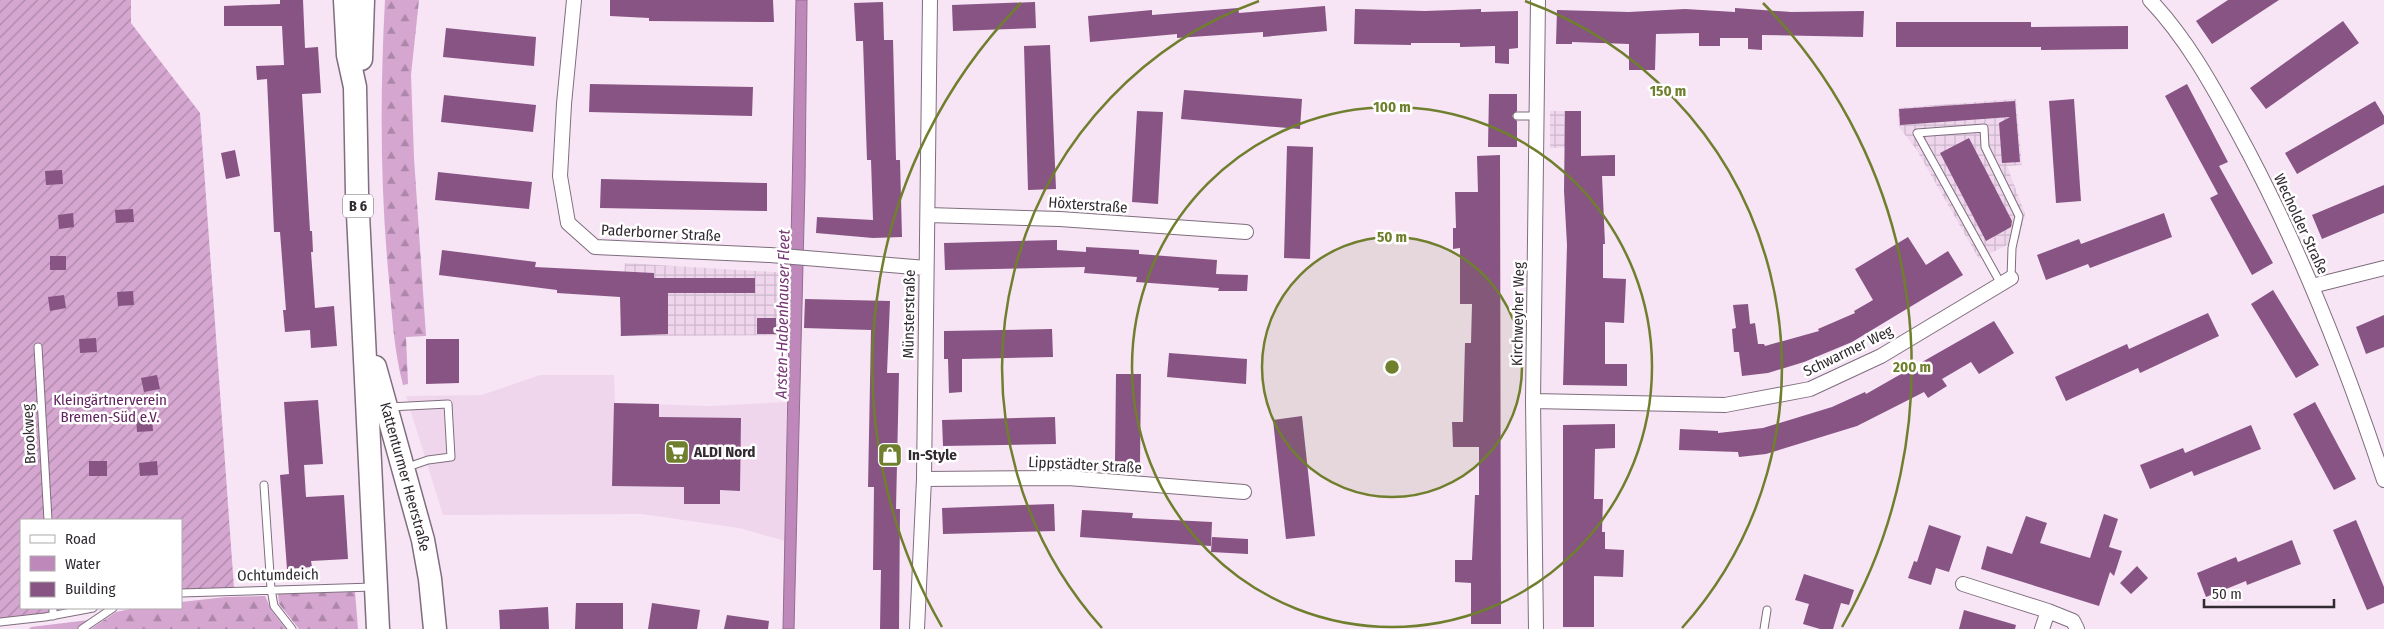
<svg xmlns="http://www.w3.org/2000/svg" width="2384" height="629" font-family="'Fira Sans Condensed',sans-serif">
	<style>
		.built { fill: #efd6ed }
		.industrial { fill: url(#industrial-grid) }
		.grass { fill: #d4a6d0 }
		.forest { fill: url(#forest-firs) }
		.garden { fill: url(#garden-furrows) }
		.water { fill: #be88ba; stroke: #946c91 }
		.building { fill: #875484 }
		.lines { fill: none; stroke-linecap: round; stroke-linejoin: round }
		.lane-casing { stroke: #7f6e7d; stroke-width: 9 }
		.street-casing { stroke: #7f6e7d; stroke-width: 16 }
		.primary-casing { stroke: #7f6e7d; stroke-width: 25 }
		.lane { stroke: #fff; stroke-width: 7 }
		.street { stroke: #fff; stroke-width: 14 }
		.primary { stroke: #fff; stroke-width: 22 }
		.ring { fill: none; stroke: #6f7f2d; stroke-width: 2.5 }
		.labels { text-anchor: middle; stroke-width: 5; stroke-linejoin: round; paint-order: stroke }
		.shield { fill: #fff; stroke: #6f6a6e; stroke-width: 1 }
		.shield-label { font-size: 14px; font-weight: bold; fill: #312a30 }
		.street-label { font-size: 15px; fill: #312a30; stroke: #fff }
		.park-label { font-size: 15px; fill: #622160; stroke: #fff }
		.poi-label { font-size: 15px; font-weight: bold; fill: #312a30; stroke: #fff; text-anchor: start }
		.water-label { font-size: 16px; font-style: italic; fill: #773574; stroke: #fff }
		.centre { fill: #6f7f2d; stroke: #fff; stroke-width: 2.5 }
		.ring-label { font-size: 15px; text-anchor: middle; font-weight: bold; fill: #6f7f2d; stroke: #fff; stroke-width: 5; stroke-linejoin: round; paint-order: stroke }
	</style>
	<defs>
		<pattern id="industrial-grid" width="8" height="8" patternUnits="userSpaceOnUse" patternTransform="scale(1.25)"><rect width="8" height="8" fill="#efd6ed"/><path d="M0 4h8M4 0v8" fill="none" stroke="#cdb8cc"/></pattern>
		<pattern id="forest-firs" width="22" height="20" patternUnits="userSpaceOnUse" patternTransform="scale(1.25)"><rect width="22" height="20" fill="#d4a6d0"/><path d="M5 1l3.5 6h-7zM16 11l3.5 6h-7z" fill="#ad87a9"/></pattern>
		<pattern id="garden-furrows" width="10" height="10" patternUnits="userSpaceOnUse" patternTransform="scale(1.25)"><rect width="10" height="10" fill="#d4a6d0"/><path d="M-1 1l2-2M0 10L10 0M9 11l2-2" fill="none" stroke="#ad87a9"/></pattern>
	</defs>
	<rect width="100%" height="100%" fill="#f7e4f5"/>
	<path class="built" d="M540,375H614L615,403L710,406L787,402L785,541L739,528L642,514L443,515L406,396L482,395Z"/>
	<path class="industrial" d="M2016,99L2022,165L2007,166L2025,214L2019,239L1979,259L1916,149L1899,127L1898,108Z
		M1550,111H1581V147L1550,148Z
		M625,263L790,273L789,335L620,336Z"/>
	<path class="grass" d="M89,620V629H29L31,627Z"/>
	<path class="forest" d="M385,0H419L411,75L414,158L426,336L406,337L408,384L403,385C394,351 392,316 389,280C380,187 380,93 385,0Z
		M355,592L358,629H299L279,604L278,593Z
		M265,596L272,611L286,629H91L116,612L135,608H181V602L226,597Z"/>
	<path class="garden" d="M0,0H131V23L200,113L234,588L181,596V520H21V608H107L53,616L0,618Z"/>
	<path class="water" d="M796,0H807L805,183L794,629H783Z"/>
	<path class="building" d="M280,0H303L305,48L318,47L321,93L302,94L310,231H312L313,252H311L315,308L334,306L337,346L311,348L310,330L285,332L283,310H286L280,232H274L267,79L257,80L256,66L284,65L282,26H224V6L280,4Z
		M610,0H773L774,22L649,21V18L610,16Z
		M2228,0H2279L2212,44L2196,21Z
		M883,2L884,40H893L896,160H900L902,237L873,238L816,233L817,217L873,220L871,160H867L863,41H856L854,3Z
		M1035,2L1036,28L953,31L952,5Z
		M1325,6L1327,31L1263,37V32L1177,38V34L1090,42L1088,16L1152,10V15L1238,8L1239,13Z
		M1735,8L1791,12L1864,11L1863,37L1762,35V50L1748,49V38H1720V46H1699V33L1656,34L1655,70H1629V44L1572,42V44H1556L1557,10L1629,12L1685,9L1735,12Z
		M1355,9L1425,11L1481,9V12L1518,11V48L1509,49V64L1495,63V46L1460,47V43H1411V45L1354,44Z
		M2343,21L2359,43L2266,109L2250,88Z
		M1896,22H2031V27L2128,26V49L2041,50V47H1896Z
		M446,28L536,37L534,66L443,57Z
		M1050,45L1056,189L1028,190L1024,46Z
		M590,84L753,87L752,116L589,112Z
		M2187,84L2228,162L2219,166L2273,263L2252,275L2210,198L2218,194L2165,96Z
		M1184,90L1302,99L1300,129L1181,119Z
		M1489,94H1517V111L1512,116L1517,121V147H1488Z
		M444,95L536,105L533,132L441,122Z
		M2074,99L2081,201L2056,203L2049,101Z
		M2015,101L2020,162L2002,163L1999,123L2010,117L1900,125L1899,109Z
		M2375,101L2384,116V124L2297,174L2285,153Z
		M1137,111L1163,112L1158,204L1132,202Z
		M1565,111H1581V156L1615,155V176H1602L1605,244H1603V278L1626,279L1624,323L1605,322V364H1627V386L1563,385L1567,245L1564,191Z
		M1969,138L2012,221L2011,227L1986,241L1940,153Z
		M1287,146L1313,147L1310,259L1284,258Z
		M235,150L240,176L226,179L221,153Z
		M1500,155L1501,624H1471V583L1455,582V560H1472L1475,495H1479V447H1453L1452,422H1463L1465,343H1471L1472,304H1460V248L1453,249V228H1456L1455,192H1478L1477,156Z
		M62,170L63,184L46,185L45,171Z
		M438,172L532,182L529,209L435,200Z
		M601,179L767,183V211L600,208Z
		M2384,185V213L2322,239L2312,215Z
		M133,209L134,222L116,223L115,210Z
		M73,213L74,227L59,229L58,215Z
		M2164,213L2172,237L2090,268L2088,264L2046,280L2037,255L2079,239L2081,244Z
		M1908,237L1926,265L1948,251L1963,275L1852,342L1804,362L1768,373L1742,376L1739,352H1734L1732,329L1736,328L1733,305L1748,304L1750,324L1755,323L1758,344H1764L1765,346L1819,331L1818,329L1855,313L1854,311L1873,300L1855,269Z
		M1057,240V250L1086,252V247L1139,250V254L1217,260L1216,274L1248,275L1247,291H1218L1219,288L1136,282L1137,277L1084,273L1085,267L945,270L944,243Z
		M442,250L536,262L535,267L654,273V278H755V293H668V334L621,336L620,297L557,293V290L439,275Z
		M50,256H66V270H50Z
		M2273,290L2319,365L2296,378L2251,304Z
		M133,291L134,305L118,306L117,292Z
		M64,295L66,308L50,311L48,297Z
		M805,299L890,301L887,373H899L896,509H900L899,629H880L881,570H873L874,487H868L871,330L804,328Z
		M2208,313L2219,336L2140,373L2138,368L2066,401L2055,377L2127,344L2129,349Z
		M2384,315V347L2366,354L2356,327Z
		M757,318H776V334H757Z
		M1994,321L2014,353L1979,374L1971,362L1942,379L1947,386L1928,398L1924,392L1857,426L1766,454L1739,457L1738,452L1679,450L1680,429L1718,431V433L1763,428L1832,407L1865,392L1866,394Z
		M1052,329L1053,357L962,359V392L949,393L948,359H944V331Z
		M96,338L97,352L80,353L79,339Z
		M426,339H459V383L426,384Z
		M1169,353L1247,359L1246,384L1167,377Z
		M1116,374H1141L1140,463H1115Z
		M157,375L160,389L144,392L141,378Z
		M318,400L323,464L304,465L306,497L344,495L348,559L311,561L312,567L287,569L280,475L289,474L284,402Z
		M2315,402L2356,479L2334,490L2293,414Z
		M614,403L659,404V417L741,418L740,491L720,490V504H684V487L612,486Z
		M1302,416L1315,536L1286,539L1273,420Z
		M152,417L153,431L137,432L136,418Z
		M1055,417L1056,444L943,446L942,420Z
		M1615,424V448L1595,449L1594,499H1603L1602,532H1605V549L1624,550L1623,577L1594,576V627H1563V425Z
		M2251,425L2261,449L2194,476L2192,471L2150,489L2140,465L2183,448L2185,453Z
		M89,461H107V476H89Z
		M157,461L158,475L140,476L139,463Z
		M1054,504L1055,531L943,534L942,508Z
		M1082,510L1133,513L1132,518L1212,522L1211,546L1080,537Z
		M2104,514L2118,519L2109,547L2122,551L2114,576L2110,572L2099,606L1981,569L1987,546L2012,554L2026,516L2047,523L2040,543L2090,558Z
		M2356,520L2384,587V603L2367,610L2333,530Z
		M1929,525L1961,536L1949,572L1936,568L1931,585L1908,578L1914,561L1917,562Z
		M1212,537L1248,539V554L1211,552Z
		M2292,540L2301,564L2247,585L2246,581L2206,597L2197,573L2236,557L2238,562Z
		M2137,566L2148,578L2131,594L2120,583Z
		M1804,574L1854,590L1849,605L1841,603L1833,629H1820L1803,624L1809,604L1795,600Z
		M576,603H623V629H575Z
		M652,603L700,610L697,629H648Z
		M548,607L549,629H500L499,610Z
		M1964,610L2016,625L2015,629H1959Z
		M727,615L769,621L768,629H724Z"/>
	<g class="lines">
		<defs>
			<path id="lane" d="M1517,116H1537
				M2001,284L1917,133L1984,128L1985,147L2019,216L2012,248L2011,278
				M38,347L48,520
				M389,407L448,404L451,457L428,460L405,468
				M264,485L271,589L274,606L292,629
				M181,593L373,587
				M53,608V616
				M0,622L45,617L93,608
				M82,629L113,608
				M1764,629L1767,610"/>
			<path id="street" d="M574,0L564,104L560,176L568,223L595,247L770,255L926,268
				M2150,0C2186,38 2211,83 2236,129C2297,240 2344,359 2384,480
				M928,215L1060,219L1246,232
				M2312,286L2384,268
				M1533,401L1725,405L1810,389L1881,356L2011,278
				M924,479L1068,478L1244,492
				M1963,584L2048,611L2042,629
				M2048,611L2073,621L2077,629
				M917,629L924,479L930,0
				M1536,629L1533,401L1538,0"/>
			<g id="primary">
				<path d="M345,0L348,55L355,87L357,193L378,629"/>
				<path d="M361,59L363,0"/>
				<path id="s1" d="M375,367L423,540L430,579L435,629"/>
			</g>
		</defs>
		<use href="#lane" class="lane-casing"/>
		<use href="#street" class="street-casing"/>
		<use href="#primary" class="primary-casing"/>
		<use href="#lane" class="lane"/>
		<use href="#street" class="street"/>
		<use href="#primary" class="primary"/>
	</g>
	<circle cx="1392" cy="367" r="130" fill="#6f7f2d" fill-opacity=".12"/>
	<g class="ring">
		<circle cx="1392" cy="367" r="130"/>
		<circle cx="1392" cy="367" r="260"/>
		<path d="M1102 628A390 390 0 0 1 1259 1M1525 1A390 390 0 0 1 1682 628"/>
		<path d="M942 627A520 520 0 0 1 1021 3M1763 3A520 520 0 0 1 1842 627"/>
	</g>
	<defs>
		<symbol id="supermarket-square" viewBox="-11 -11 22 22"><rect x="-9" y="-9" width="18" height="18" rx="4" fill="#6f7f2d" stroke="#fff"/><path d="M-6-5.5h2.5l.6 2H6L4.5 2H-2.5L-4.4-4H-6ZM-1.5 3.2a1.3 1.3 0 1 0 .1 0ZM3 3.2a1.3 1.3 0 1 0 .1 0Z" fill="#fff"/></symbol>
		<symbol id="shop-square" viewBox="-11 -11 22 22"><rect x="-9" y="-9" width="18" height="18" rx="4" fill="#6f7f2d" stroke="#fff"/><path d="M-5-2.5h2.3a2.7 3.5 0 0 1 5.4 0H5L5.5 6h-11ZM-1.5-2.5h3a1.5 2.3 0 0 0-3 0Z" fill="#fff"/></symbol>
	</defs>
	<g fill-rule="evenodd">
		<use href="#supermarket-square" x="663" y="438" width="28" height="28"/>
		<use href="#shop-square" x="876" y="441" width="28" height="28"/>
	</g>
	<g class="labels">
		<rect class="shield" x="343" y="194.5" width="30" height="23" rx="4"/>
		<g class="shield-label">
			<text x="358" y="211">B 6</text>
		</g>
		<g class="street-label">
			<text transform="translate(1088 205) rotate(4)" y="5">Höxterstraße</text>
			<text transform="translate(2301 224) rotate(65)" y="5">Wecholder Straße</text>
			<text transform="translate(661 233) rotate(3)" y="5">Paderborner Straße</text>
			<text transform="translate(909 314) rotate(-89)" y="5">Münsterstraße</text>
			<text transform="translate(1518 314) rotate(-89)" y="5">Kirchweyher Weg</text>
			<text transform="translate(1848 351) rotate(-26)" y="5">Schwarmer Weg</text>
			<text transform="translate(29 434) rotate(-93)" y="5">Brookweg</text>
			<text transform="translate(1085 465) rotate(3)" y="5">Lippstädter Straße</text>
			<text dy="5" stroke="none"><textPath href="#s1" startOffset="114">Kattenturmer Heerstraße</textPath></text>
			<text transform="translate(278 575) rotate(-1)" y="5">Ochtumdeich</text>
		</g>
		<g class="park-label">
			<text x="110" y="405">Kleingärtnerverein<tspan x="110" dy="17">Bremen-Süd e.V.</tspan></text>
		</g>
		<g class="poi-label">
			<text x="694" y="457">ALDI Nord</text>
			<text x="908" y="460">In-Style</text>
		</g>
		<g class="water-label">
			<text transform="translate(782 314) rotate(-89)" y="6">Arsten-Habenhauser Fleet</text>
		</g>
	</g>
	<circle cx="1392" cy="367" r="8" class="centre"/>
	<g class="ring-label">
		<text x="1668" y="96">150 m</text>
		<text x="1392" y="112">100 m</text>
		<text x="1392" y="242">50 m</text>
		<text x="1912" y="372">200 m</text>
	</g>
	<rect x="20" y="519" width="162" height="90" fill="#ffffff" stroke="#adaaac"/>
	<rect x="30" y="535" width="25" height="8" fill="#ffffff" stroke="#adaaac"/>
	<text x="65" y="544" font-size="15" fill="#312a30">Road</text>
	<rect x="30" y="556" width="25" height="15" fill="#be88ba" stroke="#adaaac"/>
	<text x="65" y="569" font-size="15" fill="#312a30">Water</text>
	<rect x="30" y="582" width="25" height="15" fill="#875484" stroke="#adaaac"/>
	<text x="65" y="594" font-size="15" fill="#312a30">Building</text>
	<path d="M2204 599v8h130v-8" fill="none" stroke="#312a30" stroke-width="2.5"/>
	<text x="2212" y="599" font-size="15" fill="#312a30" stroke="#ffffff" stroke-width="4" paint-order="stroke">50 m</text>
</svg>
